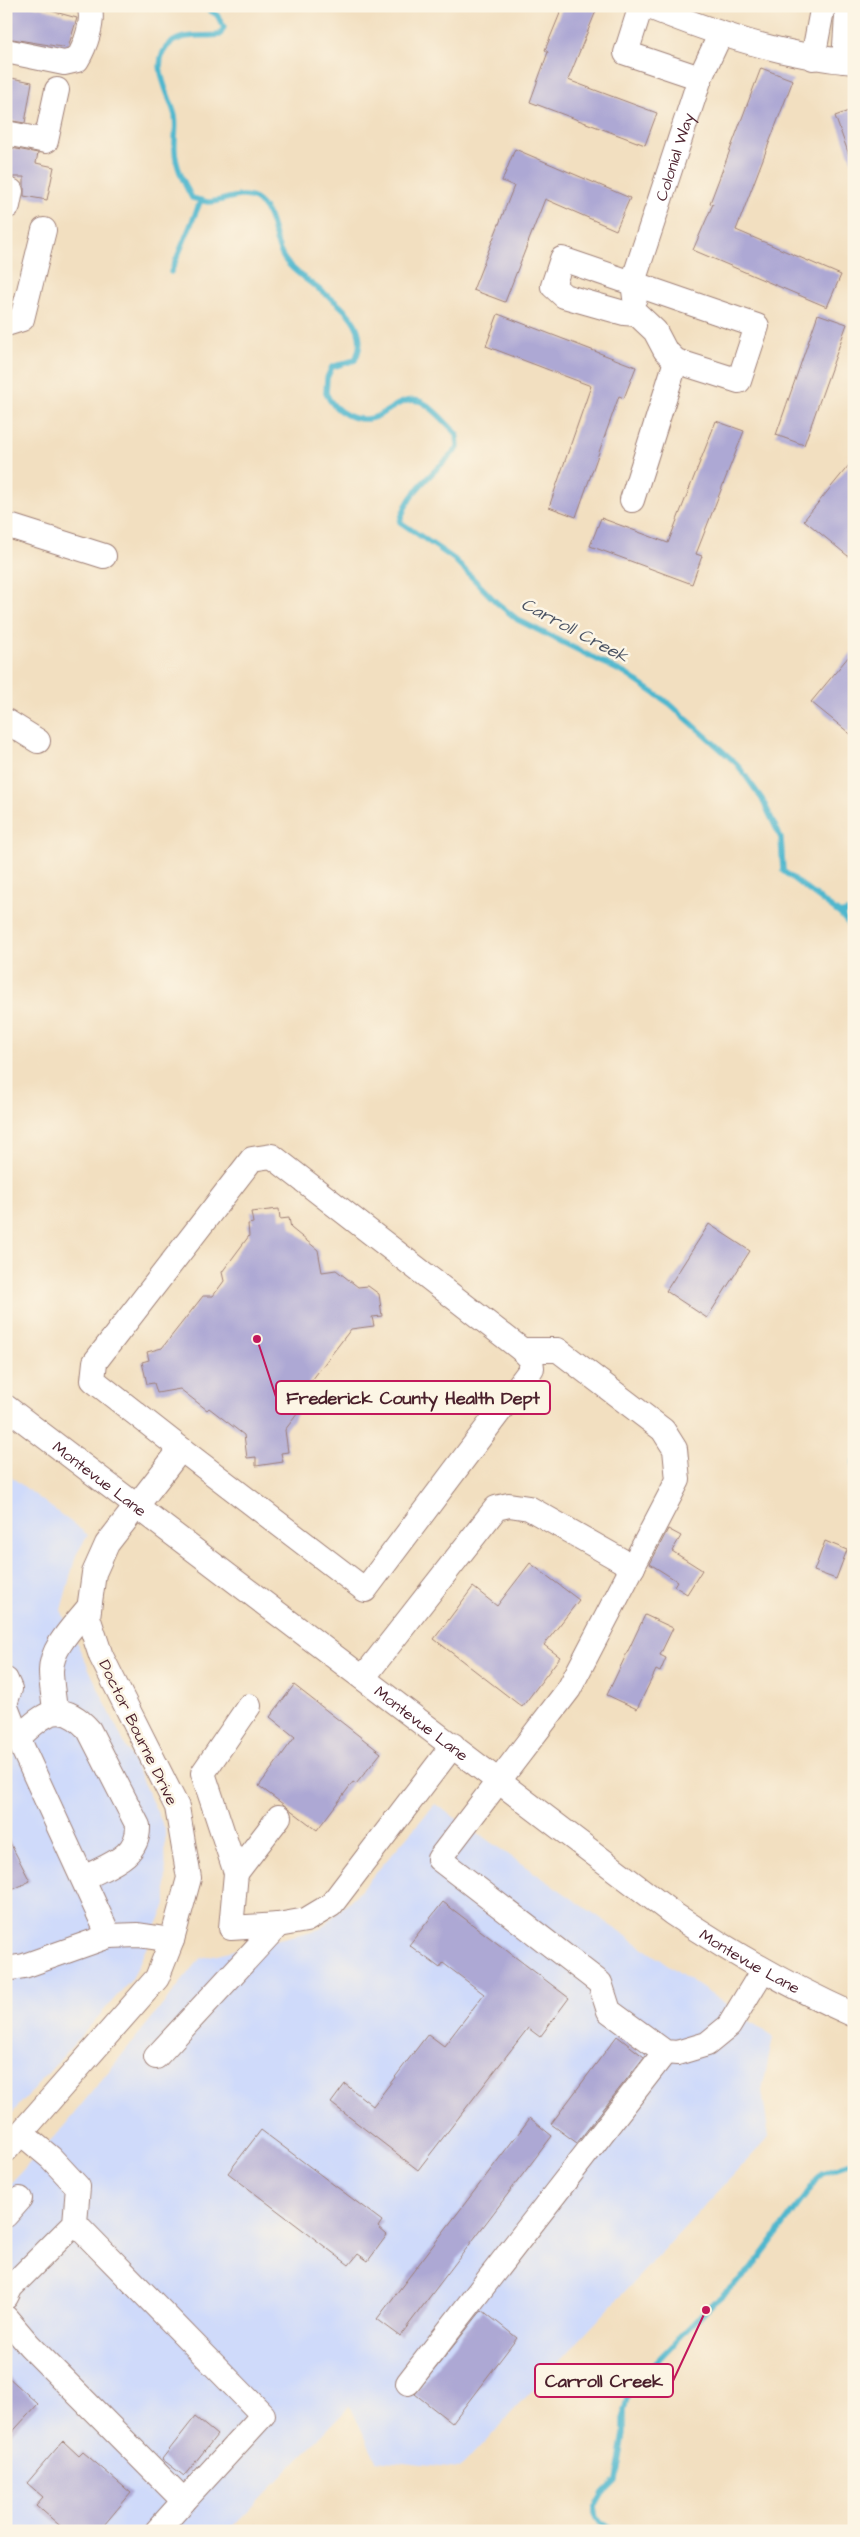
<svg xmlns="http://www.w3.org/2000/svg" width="860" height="2537" font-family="'Architects Daughter',sans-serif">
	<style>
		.built { fill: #cfdafa }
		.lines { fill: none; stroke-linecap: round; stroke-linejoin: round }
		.stream { stroke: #50b7ce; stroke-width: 5.5 }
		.building { fill: #ada8d4 }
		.minor-casing { stroke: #9e7f76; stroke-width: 26 }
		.minor { stroke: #fff; stroke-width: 24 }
		.labels { text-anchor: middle; stroke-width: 5; stroke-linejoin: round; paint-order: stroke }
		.street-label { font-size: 16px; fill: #4a1f2b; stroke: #fcf5e5 }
		.water-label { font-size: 18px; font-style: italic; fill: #4c5464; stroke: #fcf5e5 }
		.leader { fill: none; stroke: #c2185b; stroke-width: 2 }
		.callout-dot { fill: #c2185b; stroke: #fcf5e5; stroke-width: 2 }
		.callout { fill: #fcf5e5; stroke: #c2185b; stroke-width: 2 }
		.callout-label { font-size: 18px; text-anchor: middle; font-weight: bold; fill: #4a1f2b }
	</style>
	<rect width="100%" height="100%" fill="#fcf5e5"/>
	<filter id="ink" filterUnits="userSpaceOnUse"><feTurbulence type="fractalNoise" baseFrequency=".02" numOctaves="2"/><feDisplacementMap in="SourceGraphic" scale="10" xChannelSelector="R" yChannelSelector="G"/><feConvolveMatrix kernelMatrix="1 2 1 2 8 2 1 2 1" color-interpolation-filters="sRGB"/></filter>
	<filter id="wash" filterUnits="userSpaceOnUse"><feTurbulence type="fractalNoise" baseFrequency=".0096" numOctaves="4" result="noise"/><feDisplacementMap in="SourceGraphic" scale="20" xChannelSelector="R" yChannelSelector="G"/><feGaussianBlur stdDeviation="1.12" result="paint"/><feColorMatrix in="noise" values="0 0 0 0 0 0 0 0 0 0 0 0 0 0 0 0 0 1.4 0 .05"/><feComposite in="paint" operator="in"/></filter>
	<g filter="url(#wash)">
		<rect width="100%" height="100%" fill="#f2dfc0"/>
		<path class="built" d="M6,1473L88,1535L76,1555L61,1610L165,1829L166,1905L132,1979L6,2120Z
			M435,1804L773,2037L762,2091L769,2137L459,2469L376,2460L350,2406L229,2531H6V2188L64,2126L201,1958L320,1929L360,1891Z"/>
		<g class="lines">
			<path class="stream" d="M202,6L217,15L224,27L220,35C204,37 184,33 171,43C147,61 170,94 175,116C177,127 174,139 175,151C176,167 184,183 192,198C198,199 204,202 210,202C225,201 241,191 255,199C275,211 272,243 285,260C307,290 379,312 355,360L332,367L327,378L326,393C330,403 337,410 347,415C382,431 391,395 419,401C429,403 449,426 457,434L458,448C436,472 408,489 400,522L454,559L496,602L518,620L626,674L670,704L737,764L762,799L781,838L783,871L840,914L854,930
				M171,272L201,200
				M840,914L854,910
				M854,1461V1489
				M613,2531L597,2518L595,2507L603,2493L616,2480L624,2434V2410L629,2390L706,2310L751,2269L822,2173L854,2162"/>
		</g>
		<g id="blocks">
			<path class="building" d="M6,6H33L77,18L68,48L6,38Z
				M563,6H598L568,80L657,113L645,145L530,102L548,52L545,50Z
				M761,68L793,80L736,230L841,275L827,307L693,250L713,204L710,203Z
				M6,77L32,82L25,123L6,120Z
				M854,109V162L852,163L835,116Z
				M6,147L38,153L36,163L54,167L47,200L24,196V177H6Z
				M515,149L630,198L616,230L545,199L505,302L473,290L514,186L502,181Z
				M498,314L636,367L624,398L619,396L576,517L549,507L591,386L486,346Z
				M818,314L847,324L804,445L776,435Z
				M716,421L744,431L696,554L702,556L692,584L590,546L601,518L668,543Z
				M854,459V561L804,520Z
				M854,650V737L811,702Z
				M279,1209L280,1219L289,1218L291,1228L318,1250L322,1272L336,1270L358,1287L368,1286L379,1294L382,1316L372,1317L374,1326L351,1329L309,1384L310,1397L285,1430L288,1452L281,1453L283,1462L256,1466V1457L247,1458L244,1435L209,1408L207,1410L180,1389L157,1393L154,1383L147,1384L142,1362L149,1360L147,1352L162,1348L203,1296H213L224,1281L222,1272L249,1236L248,1224L253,1223L251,1212Z
				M709,1224L750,1251L707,1318L666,1291Z
				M668,1529L681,1536L672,1551L702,1570L687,1594L674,1586L677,1581L650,1564Z
				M825,1541L847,1550L836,1579L814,1571Z
				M530,1563L579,1600L544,1645L560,1657L522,1707L434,1639L473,1587L497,1606Z
				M645,1615L673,1628L660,1655L666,1658L660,1672L656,1670L637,1709L607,1695Z
				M294,1685L381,1753L356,1784L353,1782L317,1830L259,1786L295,1737L270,1717Z
				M6,1835L30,1881L6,1893Z
				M443,1902L569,1998L540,2037L528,2028L418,2170L331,2103L345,2084L373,2106L428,2034L444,2046L484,1994L443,1963L440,1968L409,1945Z
				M617,2036L644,2057L577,2143L551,2124Z
				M530,2118L552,2136L400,2336L377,2319Z
				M261,2130L382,2221L378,2227L387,2235L368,2261L358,2254L349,2265L228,2173Z
				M482,2310L517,2338L452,2423L415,2394Z
				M6,2375L38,2404L6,2439Z
				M195,2417L217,2435L184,2476L162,2459Z
				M63,2441L79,2456L83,2452L131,2493L99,2531H66L36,2505L43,2497L27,2483Z"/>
		</g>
	</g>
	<g filter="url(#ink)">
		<use href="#blocks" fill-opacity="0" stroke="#9e7f76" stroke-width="1"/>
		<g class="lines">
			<defs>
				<g id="minor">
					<path d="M6,51L64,63L77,60C85,47 95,20 89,6"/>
					<path d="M813,58L822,10L825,6"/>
					<path d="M844,61L847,15L845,6"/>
					<path d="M700,78L626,53L639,12L647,6C714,33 782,56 854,62"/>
					<path d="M6,133L46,141L57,90"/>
					<path d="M6,190L11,191L8,206H6"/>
					<path d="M562,259L757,326L739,381L676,361L665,350L655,331L637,314L624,313L564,296L553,286Z"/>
					<path id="s1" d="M635,298L633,282L700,78L720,35"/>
					<path d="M6,324L22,319L44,230"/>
					<path d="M632,500L676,361"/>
					<path d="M6,525L104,556"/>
					<path d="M6,721L38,741"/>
					<path id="s2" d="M6,1407L672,1913C730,1952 789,1986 854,2015"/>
					<path d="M181,1449L365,1590L532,1368L531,1359L522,1350"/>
					<path d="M363,1678L496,1508L509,1505L529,1508L633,1567"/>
					<path d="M6,1680L10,1689L6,1701"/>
					<path d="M249,1706L203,1773L236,1873L231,1928L278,1925L306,1920L331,1905L453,1745"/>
					<path d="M6,1707L18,1738L109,1936"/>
					<path d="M55,1711C54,1698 51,1684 51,1671C51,1647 75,1625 89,1607"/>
					<path d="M18,1738C44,1714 60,1698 89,1730L138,1826C139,1857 108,1865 84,1878"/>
					<path d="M236,1873L279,1817"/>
					<path d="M6,1969L24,1966L109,1936L138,1935L172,1940"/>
					<path d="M156,2057L278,1925"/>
					<path d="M6,2150L157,1978L172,1940L189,1878L177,1807L101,1656L88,1617L94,1573L107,1544L181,1449L93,1380L95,1362L252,1159L272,1156L522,1350H558L663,1430L675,1449L678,1480L569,1689L439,1859L600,1983L609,2011L665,2052L677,2053L707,2044L729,2026L763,1970"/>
					<path d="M6,2215L20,2199"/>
					<path d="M6,2297L11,2287L75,2223L78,2187L51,2158L21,2133"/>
					<path d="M6,2318L29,2345L184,2501L263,2415L75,2223"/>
					<path d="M408,2383L665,2052"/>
					<path d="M157,2531L184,2501"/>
				</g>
			</defs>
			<use href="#minor" class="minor-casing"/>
			<use href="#minor" class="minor"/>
		</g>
	</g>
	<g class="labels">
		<g class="street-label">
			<text dy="6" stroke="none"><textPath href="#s1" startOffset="148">Colonial Way</textPath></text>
			<text dy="6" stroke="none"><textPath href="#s2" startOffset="118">Montevue Lane</textPath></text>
			<text dy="6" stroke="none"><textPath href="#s2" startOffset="522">Montevue Lane</textPath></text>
			<text transform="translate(139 1732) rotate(64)" y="6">Doctor Bourne Drive</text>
			<text dy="6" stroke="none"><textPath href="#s2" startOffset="928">Montevue Lane</textPath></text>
		</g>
		<g class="water-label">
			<text transform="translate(575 630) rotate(28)" y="6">Carroll Creek</text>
		</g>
	</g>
	<path class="leader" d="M257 1339L276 1397M706 2310L673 2381"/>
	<g class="callout-dot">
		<circle cx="257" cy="1339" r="5"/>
		<circle cx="706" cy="2310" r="5"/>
	</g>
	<g class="callout">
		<rect x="276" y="1381" width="274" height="33" rx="5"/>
		<rect x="535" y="2364" width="138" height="33" rx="5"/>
	</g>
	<g class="callout-label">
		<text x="413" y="1404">Frederick County Health Dept</text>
		<text x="604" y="2387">Carroll Creek</text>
	</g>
	<rect width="860" height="2537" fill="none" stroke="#fcf5e5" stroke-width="25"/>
</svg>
